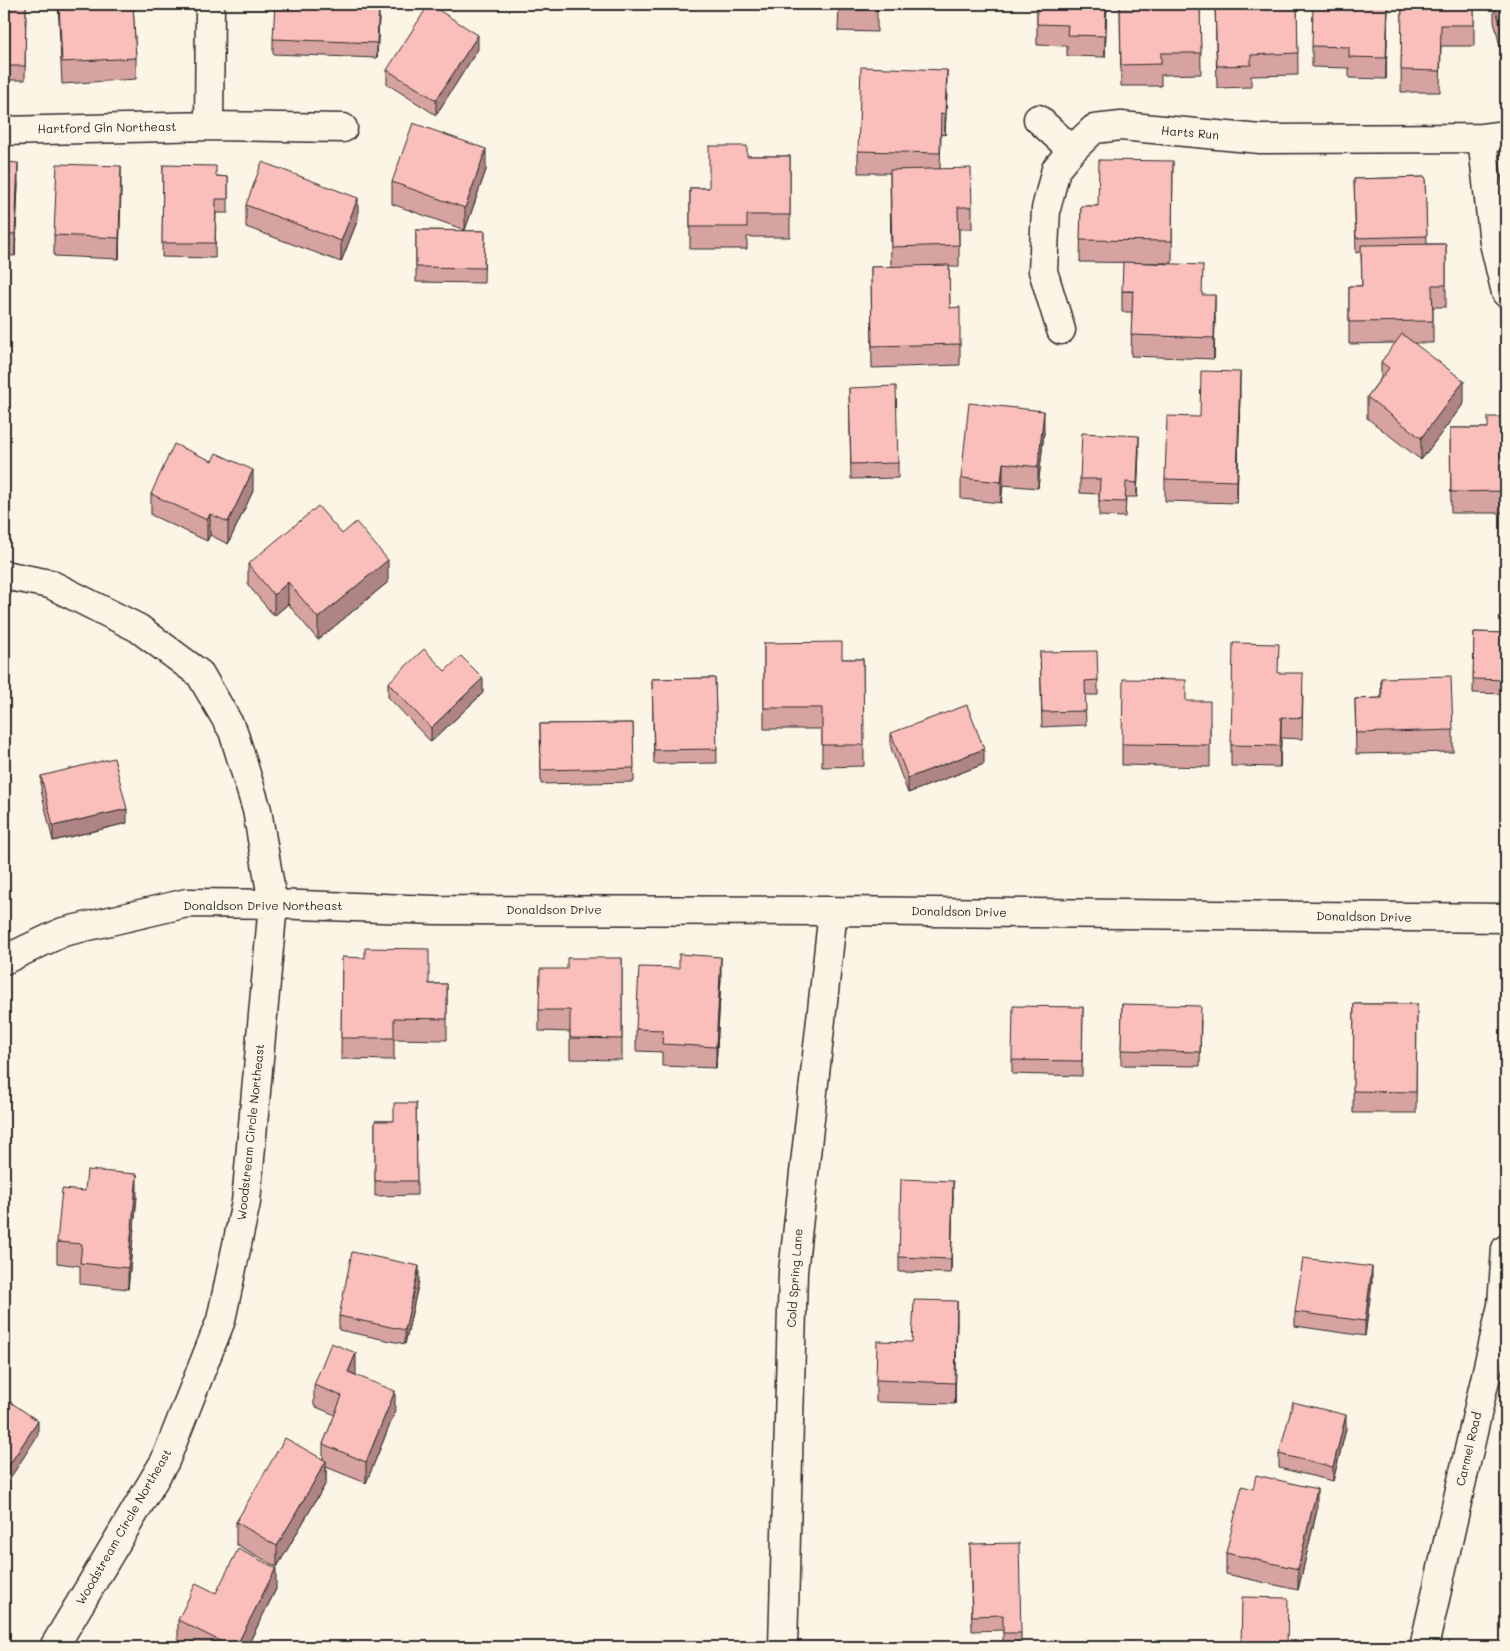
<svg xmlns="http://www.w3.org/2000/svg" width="1510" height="1651" font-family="Mali,sans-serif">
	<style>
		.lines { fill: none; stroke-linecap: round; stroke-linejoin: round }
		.minor-casing { stroke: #2b2b2b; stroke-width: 31 }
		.minor { stroke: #fcf5e5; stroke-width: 28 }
		.wall { fill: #d7a3a1; stroke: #2b2b2b }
		.shaded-wall { fill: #af8583; stroke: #2b2b2b }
		.building { fill: #fabebb; stroke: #2b2b2b }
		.labels { text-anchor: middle; stroke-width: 4.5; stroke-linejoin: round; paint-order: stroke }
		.street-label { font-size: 12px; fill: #2b2b2b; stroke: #fcf5e5 }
	</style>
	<rect width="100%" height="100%" fill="#fcf5e5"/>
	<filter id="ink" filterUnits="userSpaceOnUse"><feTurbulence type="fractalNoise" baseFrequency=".02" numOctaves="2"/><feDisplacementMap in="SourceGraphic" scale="10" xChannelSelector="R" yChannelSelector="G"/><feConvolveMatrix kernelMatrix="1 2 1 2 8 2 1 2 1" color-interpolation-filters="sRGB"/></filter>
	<g filter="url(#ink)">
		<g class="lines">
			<defs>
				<path id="minor" d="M1038,119L1072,150
					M209,126L343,128
					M4,131L209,126L210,4
					M1482,138L1494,243L1506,293
					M1061,330L1043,271L1046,209L1056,169L1072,150L1094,129L1121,126L1260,139L1482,138L1506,135
					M4,575L50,584L138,628L200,674L233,731L257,810L273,904L246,1202L221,1320L165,1461L54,1647
					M4,960L63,932L187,903L273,904L436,910L833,911L1506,918
					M783,1647L793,1272L833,911
					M1424,1647L1502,1305L1506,1249"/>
			</defs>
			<use href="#minor" class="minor-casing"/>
			<use href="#minor" class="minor"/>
		</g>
		<path class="wall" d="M4,4H26L25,80H4Z
			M58,4H133L136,58V79L62,84Z
			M839,4H877V32L838,31Z
			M1037,4H1107L1105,57L1067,56V46L1037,45Z
			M1120,4H1200L1201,74L1161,75V86H1121Z
			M1215,4H1297L1298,75L1251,76V87L1217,88Z
			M1388,4L1386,79L1349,78V68L1312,67V46Z
			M1402,4H1474V46H1441L1440,92H1401Z
			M1494,4H1506V72L1494,21Z
			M379,16L377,58L273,54V39Z
			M478,49L436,115L387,84V70Z
			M947,91L945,135L941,134L940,169L972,207V229H959V267H949L950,308L960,344V365L872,368L871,267H891L890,173H858V151Z
			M747,156H790V237H747V249H690V188H709Z
			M1173,161L1172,263L1080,262L1081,206H1098Z
			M4,162L18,184L15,256L4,255Z
			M163,165L216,176L228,177V213H216L215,258L162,257Z
			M486,170L465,230L392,204V182Z
			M1425,177L1427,244H1446V307H1433V343H1413L1464,403L1421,460L1367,418V397L1381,378V362L1396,343L1349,344V286H1362L1361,252L1356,253L1354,179Z
			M121,187L119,259L54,256V235Z
			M246,205L358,219L341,262L246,227Z
			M416,230L485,231L484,283L416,282Z
			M1122,291L1203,295L1215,317L1214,359L1131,356L1132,312H1122Z
			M849,388L898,463V478L851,479Z
			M1240,394L1237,503L1165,501V479L1200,417Z
			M1506,417V513H1451L1450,428H1488Z
			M1044,432L1038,488L1003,485L1001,503L961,499V478Z
			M1139,450L1137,497H1126L1125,517L1099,516V494L1080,493V479Z
			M212,461L253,491L228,544L210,535L207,541L151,515V494Z
			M342,534L388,582L318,640L288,604L274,616L248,585V564Z
			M1474,632L1506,633V694L1473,693Z
			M764,643L842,659H863L864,766L822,767V729H764Z
			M1040,652L1098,680V695H1085L1086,725L1042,727Z
			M445,671L483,693L431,742L388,697V683Z
			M1279,673L1303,694L1302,739L1281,738L1280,767L1231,766V745Z
			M715,678L717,763L654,764L652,679Z
			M1381,678L1453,730V752L1356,754L1355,699L1381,698Z
			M633,723L634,782L541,784L540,724Z
			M1210,723V767L1122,765V744Z
			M891,733L984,764L908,793L891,748Z
			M41,776L127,823L53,841L41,790Z
			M342,957L429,984H447V1040L394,1039V1060L341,1059Z
			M622,958V1060L570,1059V1032L539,1031V1010L567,969Z
			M721,978L716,1068L662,1066V1052L636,1051V1029Z
			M1122,1004L1201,1020L1200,1066L1121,1065Z
			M1354,1004H1417L1416,1113H1353Z
			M1083,1007L1082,1076L1012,1074V1060Z
			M416,1103L417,1195L375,1196V1121H394Z
			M953,1195L951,1273L899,1272V1257Z
			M137,1196L128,1289L80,1284V1266L57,1263V1242Z
			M419,1281L405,1344L339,1330V1316Z
			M1372,1282L1365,1336L1295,1326V1312Z
			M957,1322L955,1404L876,1402V1380L912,1342Z
			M356,1375L395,1412L366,1483L326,1467V1483L277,1567L236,1544V1522L323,1459V1444L335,1415L314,1406V1385Z
			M1346,1429L1333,1481L1279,1468V1454Z
			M1317,1510L1298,1590L1226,1574V1553Z
			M970,1544L1021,1633V1647H1003V1630L972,1631Z
			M276,1589L247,1647H188L178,1642V1620L216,1593Z"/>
		<path class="shaded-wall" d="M379,4V16L377,58V43Z
			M1106,4H1107L1105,57V36Z
			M1388,4L1386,79V58Z
			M478,35V49L436,115V100Z
			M947,70V91L945,135V114Z
			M486,149V170L465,230V208Z
			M18,163V184L15,256V234Z
			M121,166V187L119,259V238Z
			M358,198V219L341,262V241Z
			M1215,295V317L1214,359V338Z
			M1240,372V394L1237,503V481Z
			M1464,381V403L1421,460V438Z
			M1044,411V432L1038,488V467Z
			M1139,436V450L1137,497V483Z
			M1003,463V485L1001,503V482Z
			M253,470V491L228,544V522Z
			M210,514V535L207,541V520Z
			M388,560V582L318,640V618Z
			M288,582V604L274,616V595Z
			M483,678V693L431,742V728Z
			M1281,717V738L1280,767V746Z
			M984,749V764L908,793V778Z
			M127,809V823L53,841V826Z
			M721,957V978L716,1068V1047Z
			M137,1174V1196L128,1289V1268Z
			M953,1181V1195L951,1273V1259Z
			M419,1266V1281L405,1344V1330Z
			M1372,1267V1282L1365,1336V1321Z
			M957,1301V1322L955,1404V1383Z
			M356,1353V1375L348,1372Z
			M395,1391V1412L366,1483V1462Z
			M1346,1415V1429L1333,1481V1467Z
			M38,1421V1435L4,1488V1473Z
			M326,1461V1483L277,1567V1546Z
			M1317,1489V1510L1298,1590V1569Z
			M276,1568V1589L247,1647H236Z"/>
		<path class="building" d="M4,4H26L25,66H4Z
			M59,4H133L136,58L62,62Z
			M275,4H379L377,43L273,39Z
			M429,4L478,35L436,100L387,70Z
			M839,4H877V10H838Z
			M1037,4H1106L1105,36L1067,35L1068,25L1037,24Z
			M1120,4H1200L1201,53H1161V64L1121,65Z
			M1215,4H1297L1298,53L1251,55V65L1217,66Z
			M1313,4H1388L1386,58L1349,57V47L1312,46Z
			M1402,4H1474V25H1441L1440,71L1401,70Z
			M1495,4H1506V51Z
			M861,67L947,70L945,114L941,113L940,153L858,151Z
			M413,123L486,149L465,208L392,182Z
			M709,146H747V156H790V215H747V227H690V188H709Z
			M1099,160L1173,161L1172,241L1080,240L1081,206H1098Z
			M4,162L18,163L15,234H4Z
			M262,162L358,198L341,241L246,205Z
			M57,164L121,166L119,238L54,235Z
			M163,165L216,166V176L228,177V199H216L215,243H162Z
			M971,168L972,207H958L959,245L892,247L890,170Z
			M1425,177L1427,236L1356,238L1354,179Z
			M416,230L485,231L484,268L416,267Z
			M1446,244V285H1432L1433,321L1349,322V286H1362L1361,245Z
			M1123,262L1203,265L1202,295H1215L1214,338L1131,335L1133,291H1122Z
			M949,265L950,308L960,307V344L872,346L871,267Z
			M1402,334L1464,381L1421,438L1367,397L1389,368L1381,362Z
			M1201,371L1240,372L1237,481L1165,479L1167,416L1200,417Z
			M896,386L898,463L851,464L849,388Z
			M969,403L1044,411L1038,467L1003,463L1001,482L961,478Z
			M1488,417H1506V491L1451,492L1450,428H1488Z
			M1082,433L1139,436L1137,483L1126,482L1125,502L1099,501L1100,479H1080Z
			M174,444L212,461L216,453L253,470L228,522L210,514L207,520L151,494Z
			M318,506L342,534L356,522L388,560L318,618L288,582L274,595L248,564Z
			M1474,632L1506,633V680L1473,679Z
			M842,642V659H863L864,745H822V708H764V643Z
			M1233,643L1279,644L1278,673H1303L1302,718L1281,717L1280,746L1231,745Z
			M424,649L445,671L461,656L483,678L431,728L388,683Z
			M1097,651L1098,680L1085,681L1086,711L1042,712L1040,652Z
			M1451,676L1453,730L1356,733L1355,699L1382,698L1381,678Z
			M715,678L717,749L654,750L652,679Z
			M1123,679L1186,680V701H1210V745L1122,744Z
			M967,705L984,749L908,778L891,733Z
			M633,723L634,768L541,770L540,724Z
			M114,758L127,809L53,826L41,776Z
			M365,948L429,949V984H447V1019L394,1018V1038H341L342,957L365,958Z
			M679,954L721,957L716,1047L662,1044L663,1030L636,1029L639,967L679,968Z
			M567,958H622V1039L570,1038V1010H539L540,969H567Z
			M1122,1004L1201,1006L1200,1052L1121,1050Z
			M1354,1004H1417L1416,1092L1353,1091Z
			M1013,1006L1083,1007L1082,1061L1012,1060Z
			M394,1103H416L417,1181H375V1121H394Z
			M87,1170L137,1174L128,1268L80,1263L82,1244L57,1242L62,1189L85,1191Z
			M901,1179L953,1181L951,1259L899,1257Z
			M352,1252L419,1266L405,1330L339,1316Z
			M1303,1258L1372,1267L1365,1321L1295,1312Z
			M914,1300L957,1301L955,1383L876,1380L877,1341L912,1342Z
			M331,1343L356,1353L348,1372L395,1391L366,1462L323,1444L342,1396L314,1385Z
			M9,1401L38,1421L4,1473V1409Z
			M1293,1402L1346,1415L1333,1467L1279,1454Z
			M285,1438L326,1461L277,1546L236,1522Z
			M1256,1475L1317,1489L1298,1569L1226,1553L1242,1486L1253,1489Z
			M1019,1543L1021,1633H1003V1615L972,1616L970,1544Z
			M238,1549L276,1568L236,1647H232L178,1620L196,1583L216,1593Z
			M1242,1597L1288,1598L1287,1647H1241Z"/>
	</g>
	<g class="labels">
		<g class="street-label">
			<text transform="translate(107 128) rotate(-1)" y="4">Hartford Gln Northeast</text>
			<text transform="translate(1190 133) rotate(5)" y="4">Harts Run</text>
			<text x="263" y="910">Donaldson Drive Northeast</text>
			<text x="554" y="914">Donaldson Drive</text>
			<text transform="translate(959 912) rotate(1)" y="4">Donaldson Drive</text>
			<text transform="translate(1364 917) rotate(1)" y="4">Donaldson Drive</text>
			<text transform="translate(251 1132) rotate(-84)" y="4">Woodstream Circle Northeast</text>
			<text transform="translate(795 1278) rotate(-86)" y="4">Cold Spring Lane</text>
			<text transform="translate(1469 1449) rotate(-77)" y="4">Carmel Road</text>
			<text transform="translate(124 1527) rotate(-60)" y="4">Woodstream Circle Northeast</text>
		</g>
	</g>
	<rect width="1510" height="1651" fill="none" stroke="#fcf5e5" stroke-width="20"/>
	<rect x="10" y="10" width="1490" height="1631" fill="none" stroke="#2b2b2b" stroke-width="2" filter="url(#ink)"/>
</svg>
